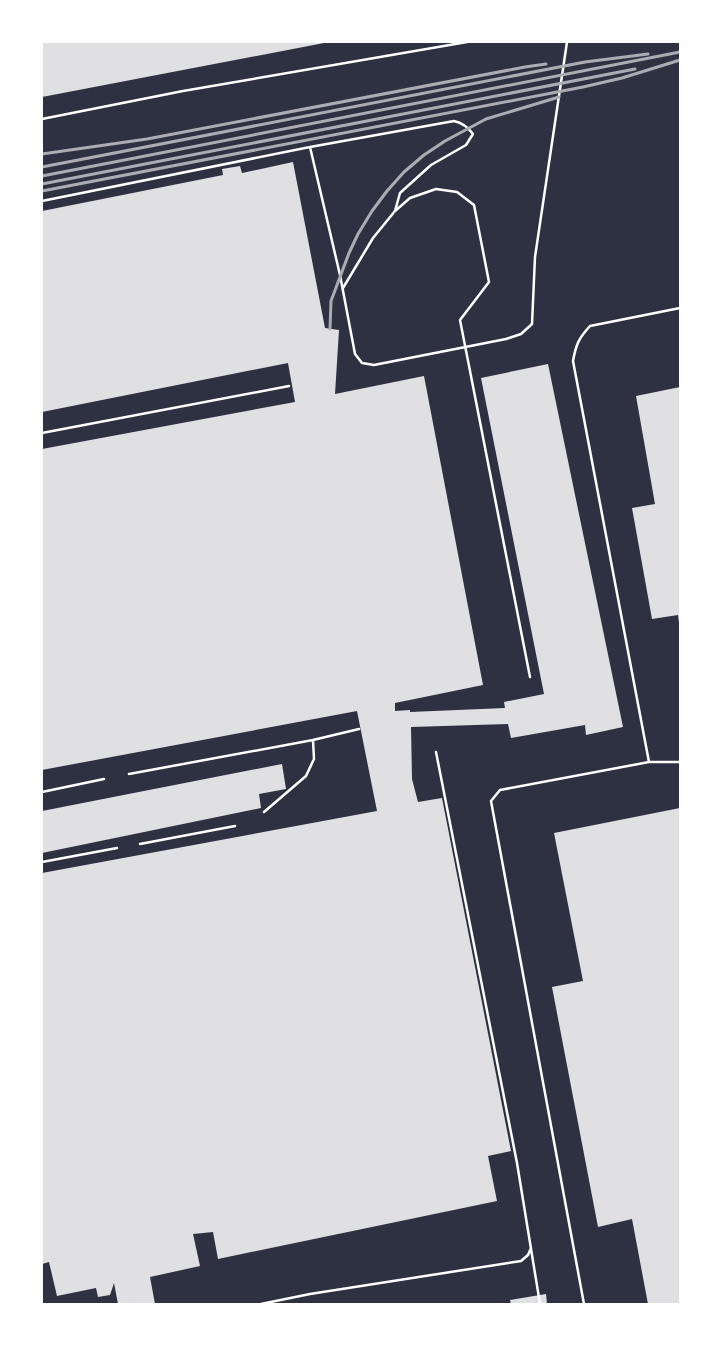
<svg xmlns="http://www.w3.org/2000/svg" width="722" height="1346" font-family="'PT Sans Narrow',sans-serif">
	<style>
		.building { fill: #e0e0e3 }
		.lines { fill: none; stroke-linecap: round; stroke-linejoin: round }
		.service { stroke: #fff; stroke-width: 2.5 }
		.rail { stroke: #abadb3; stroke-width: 3 }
	</style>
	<rect width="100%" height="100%" fill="#2d3142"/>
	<path class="building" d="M42,42H324V43L42,97Z
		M293,162L325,328L339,330L335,394L424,376L483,685L395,703V711L410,710V712L505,708L504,702L544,694L481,378L548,364L623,727L586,735L585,725L511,738L508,724L411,727L412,779L418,802L442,798L511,1151L488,1156L497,1201L218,1259L213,1232L193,1234L200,1266L150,1277L155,1304H118L114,1283L110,1295L98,1297L96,1288L57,1296L49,1262L42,1264V873L377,811L357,711L42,770V449L295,402L288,363L42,412V211L223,175L222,169L240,166L242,173Z
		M680,387V622H679L678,615L652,619L632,508L655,504L636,396Z
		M282,764L286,789L259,794L261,808L42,853V811Z
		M680,808V1304H648L632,1219L598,1227L552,987L583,981L554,833Z
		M546,1294L547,1304H511L510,1300Z"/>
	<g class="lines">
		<path class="service" d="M42,119L183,91L467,42
			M310,147L340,275L355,354L362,363L374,365L506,339L521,334L532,324L535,257L567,42
			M42,201L310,147L454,121C463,123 468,127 473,134L466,145L431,165L400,193L395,211
			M343,288L373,238L395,211L410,198L436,189L457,192L474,205L489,282L460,320L530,677
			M42,433L289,386
			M313,740L359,729
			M436,752L517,1163L540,1304
			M649,762L573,361C576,344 579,338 590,326L680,308
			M129,774L313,740L314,759L306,776L264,812
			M42,792L104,779
			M140,844L235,826
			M42,862L117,848
			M261,1304L310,1294L521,1261L528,1255L531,1248
			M584,1304L491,801L500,790L649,762H680"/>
		<path class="rail" d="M42,154L147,139L525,67L546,64
			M42,167L585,62L648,54
			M42,176L680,52
			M42,184L635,69
			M42,191L583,87L622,78L680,60
			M330,329L331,301L349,253L358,234L372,211L387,191L404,172L424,155L445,141L486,119L559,97"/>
	</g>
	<rect width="722" height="1346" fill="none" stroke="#ffffff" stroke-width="86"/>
</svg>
